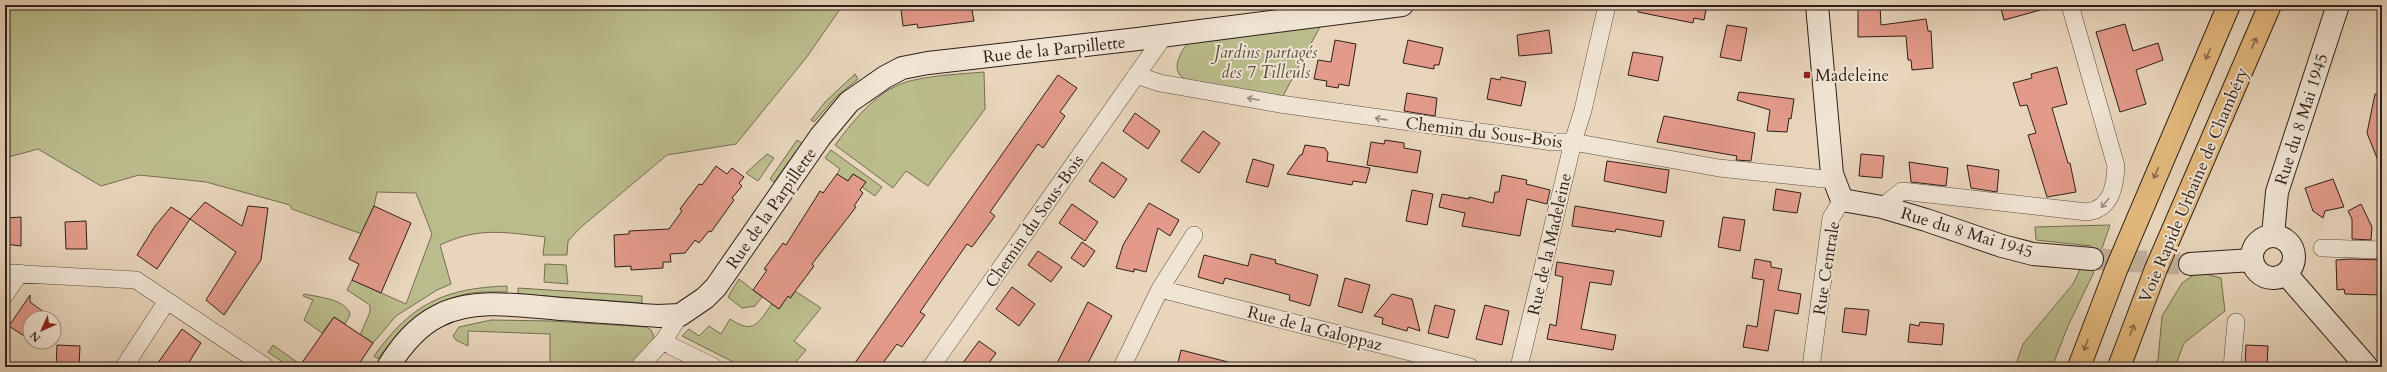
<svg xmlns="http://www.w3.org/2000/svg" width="2387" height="372" font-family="Cardo,serif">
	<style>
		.green { fill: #bbbc8c; stroke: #746e53 }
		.building { fill: #e39a8a; stroke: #2e1f1a }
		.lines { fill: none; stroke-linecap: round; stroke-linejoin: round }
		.secondary-tunnel { stroke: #c3b19b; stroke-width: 22; stroke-dasharray: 22 11; stroke-linecap: butt }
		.street-casing { stroke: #5c4c42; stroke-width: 18 }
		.secondary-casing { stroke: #2e1f1a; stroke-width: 24 }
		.highway-casing { stroke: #2e1f1a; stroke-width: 24 }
		.street { stroke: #f0e4d3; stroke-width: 17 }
		.secondary { stroke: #f0e4d3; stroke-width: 22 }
		.highway { stroke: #e4ba7e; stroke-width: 22 }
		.oneway { stroke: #896c4c }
		.oneway2 { stroke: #998b80 }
		.poi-dot { fill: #8f2418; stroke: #f0e4d3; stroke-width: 1.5 }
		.labels { text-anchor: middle; stroke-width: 4; stroke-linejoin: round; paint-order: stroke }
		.street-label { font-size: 17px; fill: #2e1f1a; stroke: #f0e4d3 }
		.park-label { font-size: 17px; font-style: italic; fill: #584e3c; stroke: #f0e4d3 }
		.poi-label { font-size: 17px; fill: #2e1f1a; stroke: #f0e4d3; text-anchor: start }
	</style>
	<rect width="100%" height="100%" fill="#e8d5bb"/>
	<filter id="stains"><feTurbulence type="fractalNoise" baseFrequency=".005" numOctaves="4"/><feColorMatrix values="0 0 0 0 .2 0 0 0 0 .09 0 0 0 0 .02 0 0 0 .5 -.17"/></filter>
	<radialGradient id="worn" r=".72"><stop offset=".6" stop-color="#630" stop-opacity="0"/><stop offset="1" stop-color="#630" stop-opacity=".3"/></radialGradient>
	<path class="green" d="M5,5H843L806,58L736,144L667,155L580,228L568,241L567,255H543L545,237C504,232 478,227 440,245L451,284L437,290L396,316L373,343L360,335L370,312V305L347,290L352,280L406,304L432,234L416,193L377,192L374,206L362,234L292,209L290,205L206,182L139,175L101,186L38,149L5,158Z
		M1321,25L1283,96L1189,81C1169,74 1178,55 1188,43Z
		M984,72L985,109L928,186L906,171L893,188L835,145C855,119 879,87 914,80C937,75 961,74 984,72Z
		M855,74L858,79L836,97L814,122L811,120L825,102Z
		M797,140L802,143L774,182L770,179Z
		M831,150L882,187L875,196L862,187L865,182L853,174L848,181L837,174L840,169L825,158Z
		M767,154L774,158L758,181L746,173Z
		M2110,225L2093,274L2068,326L2052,367H2015L2023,344L2073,284L2091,246L2036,240L2035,227Z
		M545,264L566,265L568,284L544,282Z
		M2198,272L2221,278L2225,311L2184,343L2175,367H2150L2158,360L2162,316L2182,283Z
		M739,279L762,297L755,306L742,308L728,297Z
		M507,286V292C494,292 479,291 466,294C428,302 400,328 378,359L374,356C411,304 444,288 507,286Z
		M518,288L642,296V303L518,294Z
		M795,291L821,308L794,341L806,350L795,363L801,367H743L682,336L689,329L699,336L709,326L721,334L730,319C754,335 758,323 772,304L779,309L788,296L791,298Z
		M304,294C318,297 347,299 350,315L345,324L334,317L322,333L304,320L313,300L303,296Z
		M491,320L551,321L646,327L651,330L654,337L650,345L629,367H550V334L468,331V346L456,340L453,336L459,327Z
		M273,345L304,367H290L268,352Z"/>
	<path class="building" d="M906,5H971L974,21L918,28L917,24L903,26L901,9L906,8Z
		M1639,5H1707L1704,20L1694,18L1693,23L1638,12Z
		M1880,5L1881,25L1926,19L1928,31H1931L1933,68L1912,70L1911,60H1908L1906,36L1858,37V6Z
		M2000,5H2043L2044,9L2004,20Z
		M2125,24L2133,51L2158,43L2163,60L2136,70L2146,104L2120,112L2096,32Z
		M1727,25L1747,28L1741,61L1720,57Z
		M1549,30L1552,53L1519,56L1517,35Z
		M1335,40L1356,44L1349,86L1339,84L1338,88L1326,86L1327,81L1314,79L1318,60L1331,62Z
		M1408,40L1443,48L1439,65H1434V69L1403,63Z
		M1633,52L1663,57L1658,81L1628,75Z
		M2057,67L2067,104L2052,108L2068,163H2070L2076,192L2047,197L2028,135L2036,133L2027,105L2020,106L2013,83L2032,78L2031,74Z
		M1058,75L1077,88L1060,112L1065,116L1043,148L1038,144L990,212L995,216L972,247L967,244L920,312L925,315L902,347L897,344L880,367H852Z
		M1501,77L1526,82L1521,106L1487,99L1491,78L1500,80Z
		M1739,92L1794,99L1791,119L1789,118L1787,132L1767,131L1770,110L1737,100Z
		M1407,93L1437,98L1435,116L1404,111Z
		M2375,94H2382L2381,168L2367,133Z
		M1135,113L1160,131L1148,149L1123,131Z
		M1664,116L1755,133L1751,161L1736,160L1737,156L1657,142Z
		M1203,131L1220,143L1199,173L1181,161Z
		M1385,140L1404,143V148L1421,151L1417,173L1367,165L1371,142L1384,144Z
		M1305,145L1325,148L1328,153L1327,161L1370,168L1366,183L1353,181L1352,185L1287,174L1300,155H1302Z
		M1861,154L1884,156L1882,178L1859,176Z
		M1253,159L1274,165L1268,187L1246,182Z
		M1607,161L1669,170L1666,193L1604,181Z
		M1102,162L1127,179L1114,198L1089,181Z
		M1909,162L1948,168L1946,186L1911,182Z
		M1967,165L1999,170L1997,192L1971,188Z
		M716,166L727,174L732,168L744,177L739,183L742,186L732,198L734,200L711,232L709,231L699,243L695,240L685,253L670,254L671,262H663V268L631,270V266L615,267L614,235L629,234V231L669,229L682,211L680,209L699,184L702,185Z
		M837,174L848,181L853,174L866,182L860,190L863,193L854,206L856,207L812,264L814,266L790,298L788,296L779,309L753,290L767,270L764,269L783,243L786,245L820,191L823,193Z
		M1502,175L1527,180L1526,184L1550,190L1547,204L1527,199L1520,236L1462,226L1465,213L1439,207L1442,194L1469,199V197L1493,203L1495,192H1499Z
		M2333,179L2344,207L2325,211L2323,218L2313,211L2305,188Z
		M1776,189L1801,193L1797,213L1773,210Z
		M1412,190L1433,194L1427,225L1406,221Z
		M205,202L242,226L248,206L268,208L261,260L224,315L206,300L236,252L190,219Z
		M1149,203L1179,220L1170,236L1158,228L1146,272L1134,269V272L1116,268L1123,245Z
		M1072,204L1098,222L1085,241L1059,223Z
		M2361,204L2372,227L2371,240L2352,239V219L2348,211Z
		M374,206L411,223L381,293L352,280L359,264L349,259Z
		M1575,206L1664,221L1661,237L1616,229L1615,232L1572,226Z
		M171,207L190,219L157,269L137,255L155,226Z
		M21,217V246L5,244V218Z
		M1723,217L1745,220L1740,251L1718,247Z
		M86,221L87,249H66L65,222Z
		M1082,242L1095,251L1084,267L1071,258Z
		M1038,251L1062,267L1051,282L1028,265Z
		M1251,254L1276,260L1275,263L1318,275L1310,306L1289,300L1290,295L1225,278L1223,284L1198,277L1204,255L1248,266Z
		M1755,259L1771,262V267L1782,269L1778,290L1801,294L1798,314L1775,310L1768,351L1743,347L1747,325L1757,327L1764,280L1752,278Z
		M2351,259L2382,260V295L2345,294L2344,289L2337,290L2336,260Z
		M1557,262L1614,271L1611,285L1590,282L1581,329L1616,335L1613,350L1547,339L1550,324L1556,326L1563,277L1555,275Z
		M1345,278L1370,285L1362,313L1338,306Z
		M1012,287L1035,304L1019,326L996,309Z
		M1392,294L1412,299L1420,331L1408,327L1407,331L1382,324L1383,318L1374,316Z
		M30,295V302L52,318H30V340L9,326Z
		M1088,302L1112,316L1086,367H1055Z
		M1435,305L1455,310L1448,338L1428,333Z
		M1485,305L1509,311L1502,345L1476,339Z
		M1845,308L1869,310L1866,335L1842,332Z
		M334,317L373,343L357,367H299Z
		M1920,322L1944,324L1942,345L1908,342L1910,324L1919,326Z
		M182,329L201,343L186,367H155Z
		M979,341L996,353L986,367H960Z
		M57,345L80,346L79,367H56Z
		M2246,345L2268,346L2267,367H2245Z
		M1181,350L1228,362V367H1177Z"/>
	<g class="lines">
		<path class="secondary-tunnel" d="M2092,259L2190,264"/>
		<defs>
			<path id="street" d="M1136,75L1160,83L1280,104L1553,142H1573L1719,168L1834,180
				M1882,207L1902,191L2087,212C2111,209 2115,187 2116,166L2070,5
				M2322,248L2382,250
				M5,273L136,280L266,367
				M1160,289L1470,367
				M5,295L20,273
				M664,340L673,347L714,367
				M124,367L167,301
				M639,367L664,340L680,315
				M931,367L1164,36
				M1122,367L1160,289L1194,235
				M1519,367L1573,142L1583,110L1607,5
				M1811,367L1831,218L1842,200
				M2232,367L2236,322"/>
			<path id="secondary" d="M1817,5L1832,174L1842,200L1882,207L1926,220L2002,246L2033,254L2092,259
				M2273,235L2277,192L2338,5
				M2252 257a21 21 0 1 1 42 0a21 21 0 1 1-42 0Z
				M2190,264L2252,260
				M2286,274L2367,367
				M388,367C401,346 416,327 438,316C474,297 523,306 561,309C594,311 626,314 658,316L680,315L705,298L716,287L820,137L849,102L885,77L902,68L928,63L1138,39L1402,5"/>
			<path id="highway" d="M2079,367L2116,270L2229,5
				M2119,367L2156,269L2270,5"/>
		</defs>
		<use href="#street" class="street-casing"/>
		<use href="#secondary" class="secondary-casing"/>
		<use href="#highway" class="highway-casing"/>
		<use href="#street" class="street"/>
		<use href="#secondary" class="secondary"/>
		<use href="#highway" class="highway"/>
	</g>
	<defs><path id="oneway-shaft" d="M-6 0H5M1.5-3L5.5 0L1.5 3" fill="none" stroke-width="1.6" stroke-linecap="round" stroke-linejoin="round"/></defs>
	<g class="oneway">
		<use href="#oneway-shaft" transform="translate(2254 43) rotate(-66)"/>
		<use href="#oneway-shaft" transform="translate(2208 54) rotate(113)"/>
		<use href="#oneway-shaft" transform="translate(2156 173) rotate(113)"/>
		<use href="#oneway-shaft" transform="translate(2132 330) rotate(-69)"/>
		<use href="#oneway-shaft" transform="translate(2086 345) rotate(109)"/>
	</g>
	<g class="oneway2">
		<use href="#oneway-shaft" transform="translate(1253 99) rotate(-170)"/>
		<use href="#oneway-shaft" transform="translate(1381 119) rotate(-172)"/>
		<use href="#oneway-shaft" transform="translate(2105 203) rotate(130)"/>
	</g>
	<rect class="poi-dot" x="1803" y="71" width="8" height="8" rx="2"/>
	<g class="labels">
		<g class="street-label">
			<text transform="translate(1054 49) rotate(-6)" y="6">Rue de la Parpillette</text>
			<text transform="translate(2301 119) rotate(-72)" y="6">Rue du 8 Mai 1945</text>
			<text transform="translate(1484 132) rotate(7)" y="6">Chemin du Sous-Bois</text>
			<text transform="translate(2193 185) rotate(-67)" y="6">Voie Rapide Urbaine de Chambéry</text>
			<text transform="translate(771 208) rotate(-55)" y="6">Rue de la Parpillette</text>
			<text transform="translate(1034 221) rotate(-55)" y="6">Chemin du Sous-Bois</text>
			<text transform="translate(1967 232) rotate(17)" y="6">Rue du 8 Mai 1945</text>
			<text transform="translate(1549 244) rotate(-77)" y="6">Rue de la Madeleine</text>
			<text transform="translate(1826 268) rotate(-81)" y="6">Rue Centrale</text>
			<text transform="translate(1315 328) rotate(14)" y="6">Rue de la Galoppaz</text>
		</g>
		<g class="park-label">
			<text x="1266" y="58">Jardins partagés<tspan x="1266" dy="20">des 7 Tilleuls</tspan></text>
		</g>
		<g class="poi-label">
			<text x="1815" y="81">Madeleine</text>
		</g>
	</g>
	<rect width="2387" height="372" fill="none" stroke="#e8d5bb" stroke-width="20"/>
	<rect x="6" y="6" width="2375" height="360" fill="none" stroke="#2e1f1a" stroke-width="2"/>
	<rect x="10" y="10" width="2367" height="352" fill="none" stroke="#2e1f1a"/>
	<g transform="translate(42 330) rotate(225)"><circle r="19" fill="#f0e4d3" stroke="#a29589"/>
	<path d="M0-3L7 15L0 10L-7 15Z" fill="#8f2418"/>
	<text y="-6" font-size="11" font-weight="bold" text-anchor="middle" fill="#2e1f1a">N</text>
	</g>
	<rect width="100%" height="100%" filter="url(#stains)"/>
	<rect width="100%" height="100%" fill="url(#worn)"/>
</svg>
